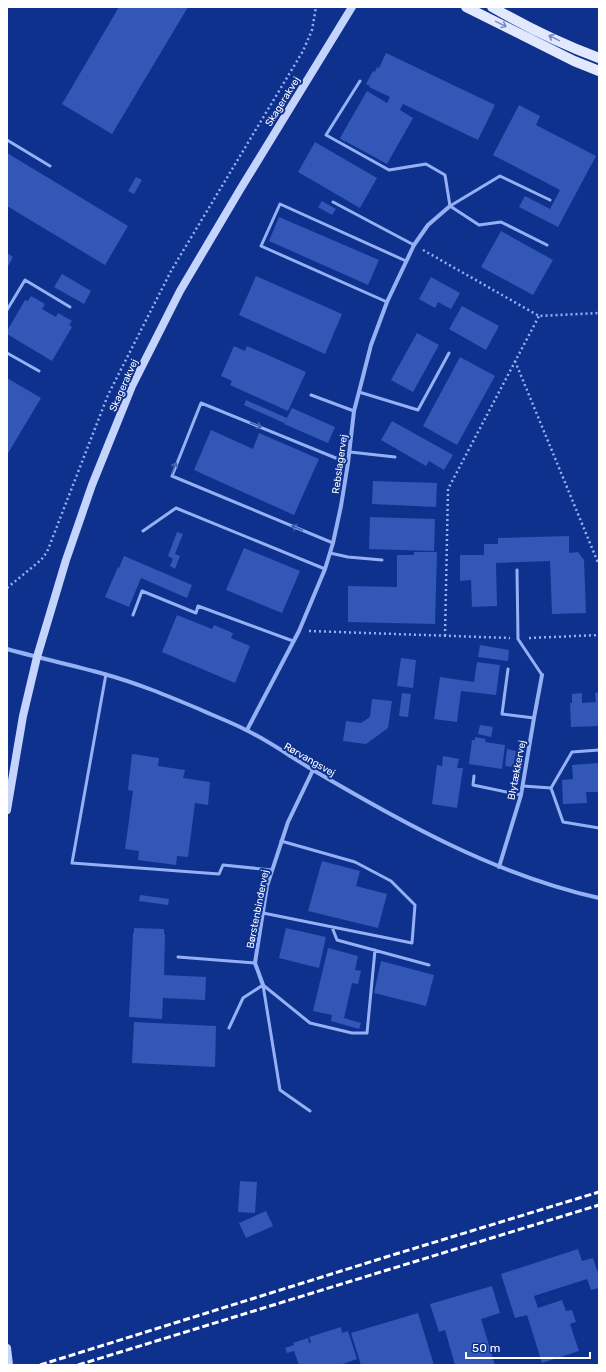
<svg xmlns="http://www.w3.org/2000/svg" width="606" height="1372" font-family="Rubik,sans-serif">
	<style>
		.building { fill: #3257b6 }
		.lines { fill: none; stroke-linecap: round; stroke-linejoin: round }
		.path { stroke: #96b1f3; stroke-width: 2.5; stroke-dasharray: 2 3; stroke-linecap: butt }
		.lane { stroke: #96b1f3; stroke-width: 3 }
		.street { stroke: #96b1f3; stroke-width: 4 }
		.secondary { stroke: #c5d4fd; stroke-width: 8 }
		.primary { stroke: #e2e9ff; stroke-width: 10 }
		.rail { stroke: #fff; stroke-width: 3; stroke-dasharray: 7 3; stroke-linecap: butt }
		.oneway { stroke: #788dc6 }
		.oneway2 { stroke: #4464b6 }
		.labels { text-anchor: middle; stroke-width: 4; stroke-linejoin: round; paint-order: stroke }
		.street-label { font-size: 10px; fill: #fff; stroke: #0e318e }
	</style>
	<rect width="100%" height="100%" fill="#0e318e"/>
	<path class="building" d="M119,7H188L112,134L62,104Z
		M386,53L495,105L478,140L403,104L400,110L413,118L387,164L345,141V142L341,139L340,138L367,91L387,103L390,97L369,87L370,86L366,84L373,71L375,72L377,67L379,68Z
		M519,105L540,116L536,125L596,156L558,227L519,207L525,196L550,209L560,190L493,155Z
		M315,142L377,178L360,208L298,172Z
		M7,153L128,226L105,265L7,206Z
		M136,177L142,180L134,194L128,191Z
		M322,201L336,209L332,215L318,207Z
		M279,217L379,260L368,285L269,241Z
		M501,231L553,260L533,295L481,267Z
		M7,253L13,257L7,268Z
		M62,274L91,291L84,304L54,287Z
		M256,276L342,314L325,354L239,315Z
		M431,277L460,293L451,309L438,302L435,308L419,299Z
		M31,296L45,304L42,309L56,317L58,313L72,321L69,325L72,327L52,361L7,334V331L25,300L28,301Z
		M462,306L499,326L486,350L449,329Z
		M417,333L439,345L413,392L391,380Z
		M234,346L245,351L247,346L306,372L288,411L230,385L232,381L221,376Z
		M460,357L495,376L457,445L423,426Z
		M7,378L41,398L7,455Z
		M246,400L287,418L284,423L244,405Z
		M292,408L335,427L328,443L284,424Z
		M392,421L453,455L444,470L429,461L426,466L381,440Z
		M211,430L253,449L259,433L319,459L294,515L194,470Z
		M373,481L437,483L436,507L372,504Z
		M370,517L435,519L434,551L369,549Z
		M177,532L183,534L175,554L180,556L175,569L170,566L173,559L168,556Z
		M569,536V553L578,552L584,560L586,613L552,614L550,561L496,563L497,606L472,607L471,580L460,581V555H484V544H498V538Z
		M244,548L300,571L282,613L226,590Z
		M414,552H437L435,624L348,622V586L397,587V555H414Z
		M124,556L192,585L187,598L141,578L129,607L105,597L118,567L119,568Z
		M177,615L212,629L214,625L233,633L231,638L250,646L235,683L162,652Z
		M480,645L509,650L508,661L478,657Z
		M401,658L416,660L413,688L397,686Z
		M477,662L500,665L496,695L461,691L457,722L434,719L440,677L474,682Z
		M599,692V726L571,727L570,703H572V694L582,693V703L596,702L595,693Z
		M402,693L411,694L408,717L399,716Z
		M372,699L392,701L388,728L366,744L343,741L346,721L361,723L370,717Z
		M480,725L493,727L491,737L478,734Z
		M475,737L486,739L485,742L505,745L502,769L469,764L472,740H475Z
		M507,749L516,751L513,767L505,766Z
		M132,754L159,758L158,766L185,770L183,778L210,782L208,805L195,803L188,857L177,856L176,865L138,860L139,851L125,849L133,791L128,790Z
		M443,756L459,759L457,768H463L457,808L432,804L437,765L442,766Z
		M599,763V792H586L587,803L563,804L562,780L573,779L572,765Z
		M322,861L360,871L356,886L387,894L378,928L308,911Z
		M140,895L169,899L168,905L139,901Z
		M134,928L164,929V934H165L164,975L206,977L205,1000L163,998L162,1019L129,1017L133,933H134Z
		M286,928L326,937L319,968L279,958Z
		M328,948L358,956L355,970L361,971L358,984L352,983L344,1018L361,1023L359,1029L331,1021L332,1015L313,1011Z
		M381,961L434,975L426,1006L374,993Z
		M134,1022L216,1026L215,1067L132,1063Z
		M240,1181L257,1182L255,1213L238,1212Z
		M266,1211L273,1226L246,1238L239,1223Z
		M578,1249L582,1261L593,1258L599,1276V1288L591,1290L587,1279L534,1296L538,1308L562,1300L566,1311L572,1310L576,1322L570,1324L579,1351L542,1363L527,1315L515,1318L501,1274Z
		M492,1286L500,1313L481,1319L495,1365H455L445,1330L439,1332L430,1304Z
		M418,1313L434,1365H361L351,1333Z
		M341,1327L342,1333L348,1331L357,1359L340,1365H299L294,1351L287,1353L285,1348L294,1345L293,1343L308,1338L309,1343L311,1342L309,1337Z"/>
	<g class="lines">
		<path class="path" d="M423,250L539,316L599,313
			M515,361L599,565
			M7,588L41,560L47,552L108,395L171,271L303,51L312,30L316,7
			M309,631L510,638
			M445,636L448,489L539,316
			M529,638L599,635"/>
		<path class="lane" d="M360,81L326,135L389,170L426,164L445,175L450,206L479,225L501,222L547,245
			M7,140L50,166
			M333,202L414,245
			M450,206L500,176L550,200
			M387,302L261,246L280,204L406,261
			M7,310L25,280L70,307
			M7,353L39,371
			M359,392L418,410L449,353
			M311,395L354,411
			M350,452L395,457
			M143,531L176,508L325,569
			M333,543L172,476L201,403L348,463
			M330,553L348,557L382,560
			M517,570L518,639L542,675
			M133,615L142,591L196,613L198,606L293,641
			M508,669L502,714L534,718
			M106,674L72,863L219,874L223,865L272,870
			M474,776L473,785L521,795
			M523,786L551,788L572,752L599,750
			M551,788L563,822L599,828
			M263,913L412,943L415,905L391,881L355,862L281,841
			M332,927L337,940L429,965
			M178,957L255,963
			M263,985L310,1023L352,1033H367L375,950
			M263,985L280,1090L310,1111
			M229,1028L243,998L263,985"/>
		<path class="street" d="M7,649C39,658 72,665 104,674C137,683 168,696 199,709C214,716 231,722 246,730C269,741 291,757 313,770C403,823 496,875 599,898
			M247,730L299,631L325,569L333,543L341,506L348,463L354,411L359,392L371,345L387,302L414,245L428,225L450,206
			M499,867L521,795L534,718L542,675
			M263,985L255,963L267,886L288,822L313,770"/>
		<path class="secondary" d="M7,810L23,716L37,657L66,560L92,485L132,386L180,291L241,188L352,7
			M7,1348L9,1365"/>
		<path class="primary" d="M466,7L574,61L599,71
			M492,7C525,26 564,45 599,58"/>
		<path class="rail" d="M40,1365L386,1257L599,1192
			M78,1365L599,1205"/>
	</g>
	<defs><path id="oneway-shaft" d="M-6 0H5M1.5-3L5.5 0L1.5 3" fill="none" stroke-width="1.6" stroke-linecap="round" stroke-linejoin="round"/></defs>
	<g class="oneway">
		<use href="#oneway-shaft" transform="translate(501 24) rotate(26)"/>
		<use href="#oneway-shaft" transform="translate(554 38) rotate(-154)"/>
	</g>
	<g class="oneway2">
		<use href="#oneway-shaft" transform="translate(256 425) rotate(22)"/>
		<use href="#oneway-shaft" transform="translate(174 468) rotate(-68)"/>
		<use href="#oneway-shaft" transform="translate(297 528) rotate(-157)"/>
	</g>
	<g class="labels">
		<g class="street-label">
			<text transform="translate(282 101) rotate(-58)" y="4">Skagerakvej</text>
			<text transform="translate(123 385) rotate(-66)" y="4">Skagerakvej</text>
			<text transform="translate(339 464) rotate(-82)" y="4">Rebslagervej</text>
			<text transform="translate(310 759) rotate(30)" y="4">Rørvangsvej</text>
			<text transform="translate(516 770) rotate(-79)" y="4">Blytækkervej</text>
			<text transform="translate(257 909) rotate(-79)" y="4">Børstenbindervej</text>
		</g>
	</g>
	<rect width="606" height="1372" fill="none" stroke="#ffffff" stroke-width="16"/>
	<path d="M466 1352v6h124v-6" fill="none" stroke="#ffffff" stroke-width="2"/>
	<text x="472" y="1352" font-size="12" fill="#ffffff" stroke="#0e318e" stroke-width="3" paint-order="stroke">50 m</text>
</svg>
